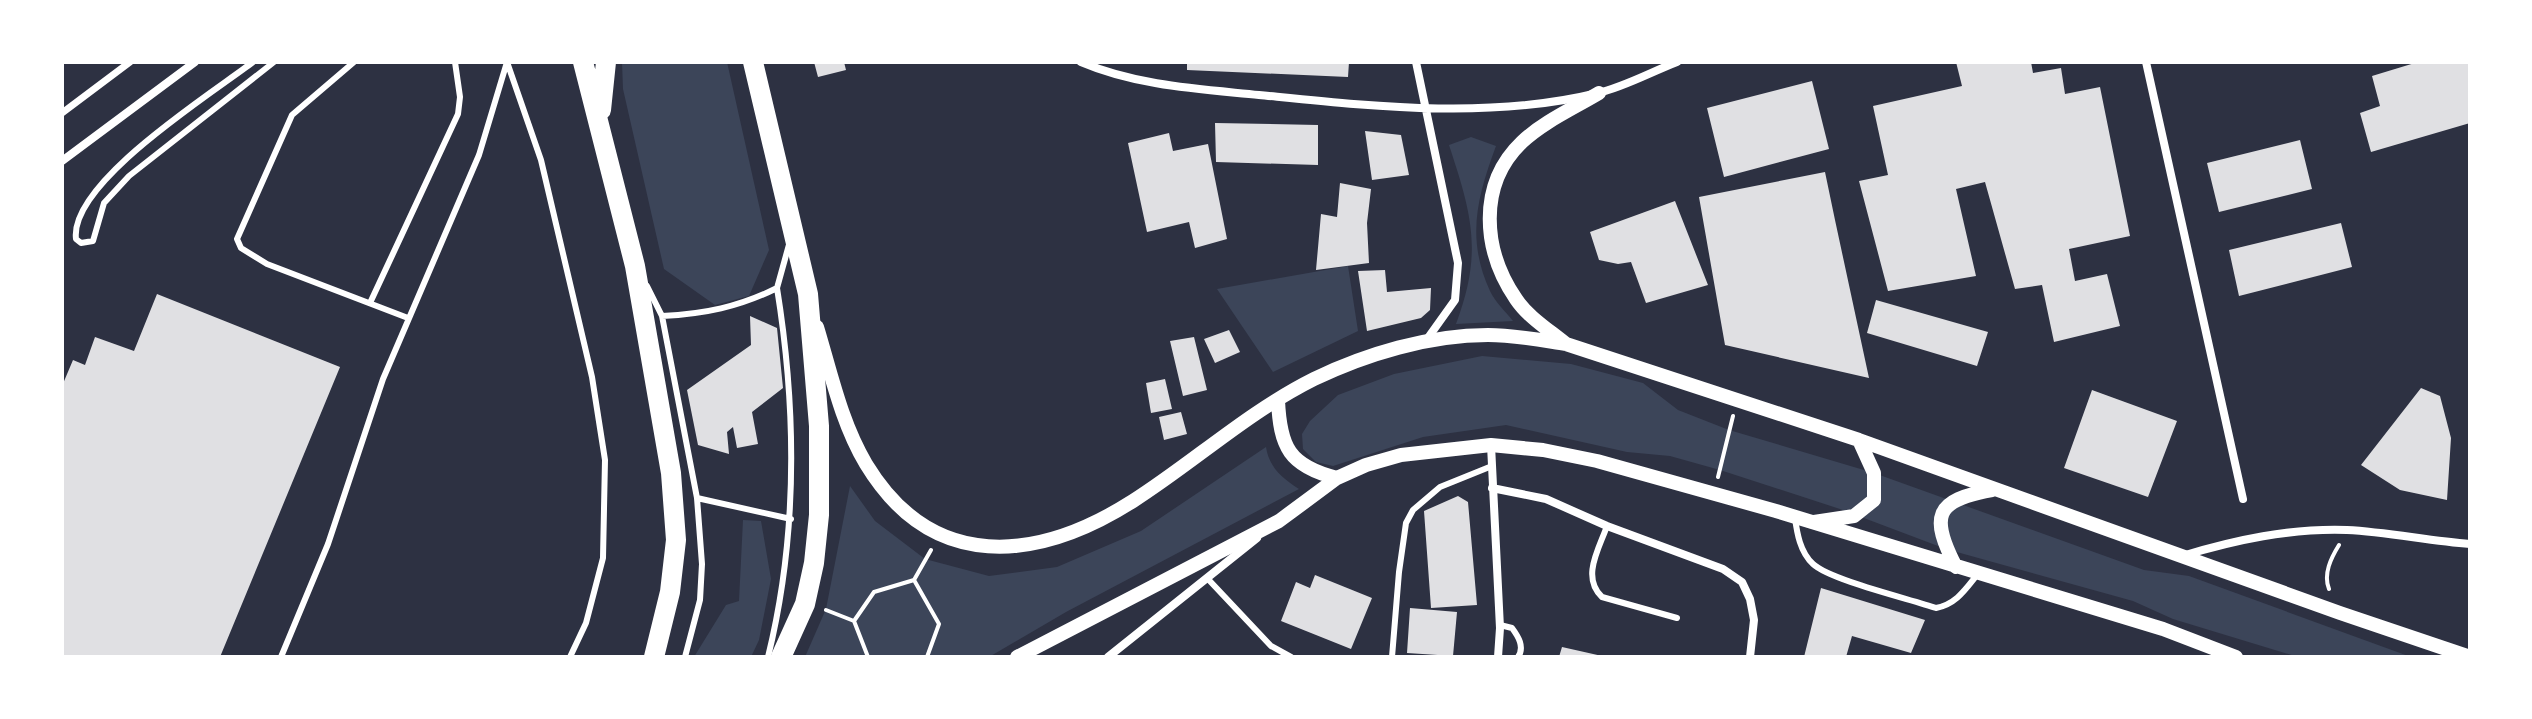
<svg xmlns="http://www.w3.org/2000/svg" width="2532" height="719" font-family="'Titillium Web',sans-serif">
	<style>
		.green { fill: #3c4559 }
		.building { fill: #e0e0e3 }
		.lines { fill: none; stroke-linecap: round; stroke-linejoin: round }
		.path { stroke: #fff; stroke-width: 4 }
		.service { stroke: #fff; stroke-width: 6 }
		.pedestrian { stroke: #fff; stroke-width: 7 }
		.minor { stroke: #fff; stroke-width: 8 }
		.tertiary { stroke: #fff; stroke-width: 14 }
		.primary { stroke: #fff; stroke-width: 20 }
	</style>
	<rect width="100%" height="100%" fill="#2d3142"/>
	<path class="green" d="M622,62H727L769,250L749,296L715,305L664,269L623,89Z
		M1471,137L1496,146C1477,197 1466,239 1490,291C1495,302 1506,312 1513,321L1456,324C1483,252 1472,215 1449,145Z
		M1348,266L1358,331L1273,372L1217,289Z
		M1482,356L1571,364L1643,383L1678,410L1729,430L1874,473L2144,570L2189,576L2411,657H2298L2173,619L2133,601L1946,549L1840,509L1720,470L1670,456L1627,452L1506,425L1423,437L1333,466L1316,462L1303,449L1302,434L1310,421L1338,395L1394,374Z
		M1266,447C1269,467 1282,478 1299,489L1066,612L989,657H805L826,609L850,486L875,521L925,559L989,576L1057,567L1141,531Z
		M743,520L761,521L771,579L759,640L751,657H694L726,605L739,601Z"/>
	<path class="building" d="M814,62H844L846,70L818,77Z
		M1187,62H1349L1348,77L1187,70Z
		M1956,62H2031L2033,73L2061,68L2065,94L2100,87L2130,236L2069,249L2075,281L2107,274L2120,326L2054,342L2042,285L2015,289L1985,182L1956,189L1976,276L1888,291L1859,181L1888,175L1873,106L1962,86Z
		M2418,62H2470V123L2371,152L2360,113L2380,106L2372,76Z
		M1812,81L1829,149L1724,177L1707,108Z
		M1215,123L1318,125V165L1216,162Z
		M1365,131L1401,135L1409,175L1372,180Z
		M1169,133L1173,151L1208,144L1227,239L1195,248L1189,222L1147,232L1128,143Z
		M2300,140L2312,189L2219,212L2207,163Z
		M1825,172L1835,220L1869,378L1725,345L1699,197Z
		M1340,183L1371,189L1367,223L1369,263L1316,270L1321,214L1337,217Z
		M1675,201L1708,285L1646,303L1631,262L1618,264L1599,260L1590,232Z
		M2341,223L2352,267L2239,296L2229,250Z
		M1385,270L1387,292L1431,288L1430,310L1421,318L1367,331L1358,271Z
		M157,294L340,367L220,657H62V386L73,360L85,365L95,337L134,351Z
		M1876,300L1988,332L1977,366L1867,333Z
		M750,316L777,328L783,388L752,412L758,444L737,448L733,427L727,432L729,454L698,445L687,390L751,345Z
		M1229,330L1240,352L1215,363L1204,339Z
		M1194,337L1207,390L1183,396L1170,341Z
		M1165,379L1172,409L1151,413L1146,383Z
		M2421,388L2440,396L2451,438L2447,500L2400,490L2361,465Z
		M2092,390L2177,421L2148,497L2064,468Z
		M1181,412L1187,434L1164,440L1159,417Z
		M1458,496L1468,502L1477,605L1431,608L1424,511Z
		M1315,575L1372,598L1351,649L1281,621L1296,582L1310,588Z
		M1821,588L1925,620L1911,653L1852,636L1846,657H1804Z
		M1410,608L1457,612L1453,656L1407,653Z
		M1562,647L1602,656V657H1559Z"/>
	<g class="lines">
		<path class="path" d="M1718,477L1733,416
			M2329,589C2323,574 2331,558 2339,545
			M826,610L854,621L868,657
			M854,621L874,592L914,580
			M927,657L939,624L914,580L931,550"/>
		<path class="service" d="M253,62C211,94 69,183 76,239L81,243L93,241L104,203L129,176L274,62
			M354,62L292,115L237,239L241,248L267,264L408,318
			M507,62L541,160L592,377L605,460L603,558L586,623L570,657
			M647,286L662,316L697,498L702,564L700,600L685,657
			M370,303L458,114L460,97L455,62
			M662,316C704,314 739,307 777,288L790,241
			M697,498L791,519
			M1795,518C1797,533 1800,552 1813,564C1830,580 1910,599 1936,608C1956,604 1965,590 1977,575
			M1607,526C1599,549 1581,577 1602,597L1677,618
			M1207,578L1271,646L1291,657
			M1500,625L1512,628C1518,636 1525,647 1518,657
			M281,657L328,544L383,379L479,155L507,62
			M768,657C798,535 797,412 777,288
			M1392,657L1399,572L1406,523L1413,510L1440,487L1492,466"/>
		<path class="pedestrian" d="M62,113L130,62"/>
		<path class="minor" d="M1081,62C1137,86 1200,89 1259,95C1370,106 1488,120 1598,93C1624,87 1651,72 1677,62
			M1416,62L1458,263L1455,300L1425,342
			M2146,62L2243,499
			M62,161L195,62
			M1491,445L1500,628L1498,657
			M1492,488L1546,499L1607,526L1723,569L1742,582L1750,599L1754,620L1750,657
			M2182,556C2235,540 2290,528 2347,530C2388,532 2429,541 2470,544
			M1108,657L1257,538"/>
		<path class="tertiary" d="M817,327C831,373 841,422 866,464C932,573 1037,562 1133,501C1194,462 1248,412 1314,379C1366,354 1429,335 1488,335C1515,335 1540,340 1566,344L1859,440L2340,613L2470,657
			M1566,344C1549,330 1528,317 1516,299C1483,251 1477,185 1522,142C1543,122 1574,108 1599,93
			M1278,400C1280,447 1289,466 1337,478
			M1814,522L1854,516L1874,500V473L1859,440
			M1956,567C1930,517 1934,500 1992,490
			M1017,657L1279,521L1337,478L1366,465L1401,455L1491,445L1543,450L1597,461L1776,511L2163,629L2236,657"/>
		<path class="primary" d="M583,62L635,266L671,473L676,540L670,592L654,657
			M753,62L808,294L819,426V515L814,563L805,604L781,657
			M601,110L606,62"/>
	</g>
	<rect width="2532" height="719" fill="none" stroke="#ffffff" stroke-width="128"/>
</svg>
